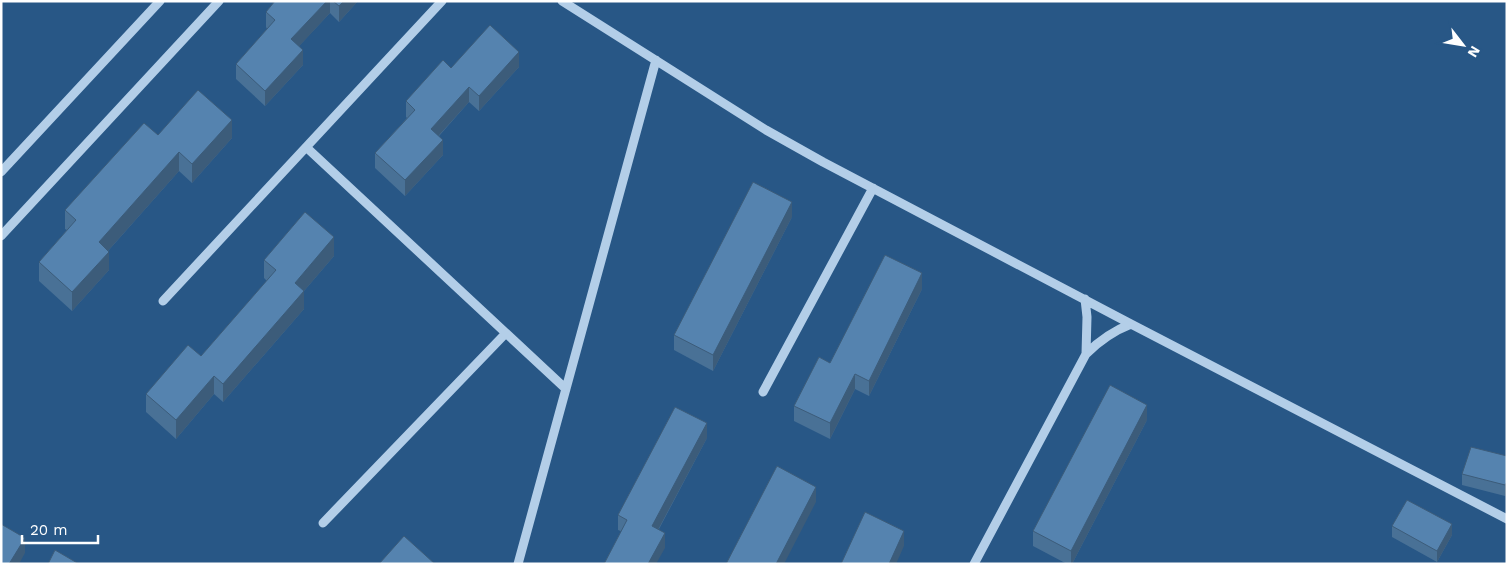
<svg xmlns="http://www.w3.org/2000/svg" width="1508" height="565" font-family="'Work Sans',sans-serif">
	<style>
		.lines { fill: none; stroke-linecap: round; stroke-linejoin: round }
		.minor { stroke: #b3cee8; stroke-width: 9 }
		.wall { fill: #497196 }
		.shaded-wall { fill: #3c5c7a }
		.building { fill: #5583af; stroke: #3c5c7a }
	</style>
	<rect width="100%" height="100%" fill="#285786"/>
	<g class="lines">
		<path class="minor" d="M562,1L766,130L823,162L1131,324L1507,519
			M306,147L566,389
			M1,172L160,1
			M1,236L219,1
			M1085,299L1087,317L1086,354
			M163,301L442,1
			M763,392L873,188
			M323,523L506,333
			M518,564L656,60
			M974,564L1086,354C1100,340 1113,331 1131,324"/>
	</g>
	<path class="wall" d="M275,1H358L339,22L330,13L299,46L303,65L265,106L236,79V64L267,29L266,27V12Z
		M519,67L479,111L469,102L439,136L443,155L405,196L375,168V153L407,118L406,117V101L451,68Z
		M158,135L232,138L192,183L179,171L108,251L109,270L72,311L39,281V262L67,230L65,229V210Z
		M792,217L713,371L674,350V335Z
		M334,256L304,291V309L223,402L214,394L176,439L146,412V394L201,356L267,281L264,278V260Z
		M922,289L869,396L855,389L830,439L794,421V406L830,363Z
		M1147,420L1072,564H1067L1033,546V531Z
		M707,438L659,529L665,548L618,530V515Z
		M1507,456V493L1505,496L1462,485V474Z
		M1392,526L1452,535L1437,562L1392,537Z"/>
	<path class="shaded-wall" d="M327,1H330V13L291,55V39Z
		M344,1H358L339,22V6Z
		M303,50V65L265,106V91Z
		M519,52V67L479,111V96Z
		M469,87V102L431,144V129Z
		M232,120V138L192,183V164Z
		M443,140V155L405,196V180Z
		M179,152V171L99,261V242Z
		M792,202V217L713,371V355Z
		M334,237V256L304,291V309L223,402V384L295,283Z
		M109,252V270L72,311V292Z
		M922,273V289L869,396V381Z
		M855,374V389L830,439V423Z
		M214,376V394L176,439V420Z
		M1147,405V420L1072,564H1071V551Z
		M707,423V438L652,541V526Z
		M1507,482V493L1505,496V485Z
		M816,487V502L784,564H776Z
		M1452,524V535L1437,562V551Z
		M904,531V546L896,564H889Z
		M665,533V548L656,564H648Z
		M25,538V553L19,564H9Z"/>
	<path class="building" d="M275,1H327L291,39L303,50L265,91L236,64L275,20L266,12Z
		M333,1H344L339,6Z
		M490,25L519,52L479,96L469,87L431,129L443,140L405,180L375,153L415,110L406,101L443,60L451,68Z
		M198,90L232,120L192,164L179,152L99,242L109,252L72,292L39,262L76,220L65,210L144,123L158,135Z
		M753,182L792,202L713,355L674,335Z
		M305,212L334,237L295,283L304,291L223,384L214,376L176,420L146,394L188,345L201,356L276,270L264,260Z
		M885,255L922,273L869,381L855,374L830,423L794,406L819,357L830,363Z
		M1110,385L1147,405L1071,551L1033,531Z
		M675,407L707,423L652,526L665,533L648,564H604L627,520L618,515Z
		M1471,447L1507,456V482L1505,485L1462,474Z
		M777,466L816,487L776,564H726Z
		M1407,500L1452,524L1437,551L1392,526Z
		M865,512L904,531L889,564H841Z
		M1,524L25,538L9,564H1Z
		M404,536L435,564H379Z
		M55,550L79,564H48Z"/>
	<rect width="1508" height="565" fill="none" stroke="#ffffff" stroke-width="5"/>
	<g transform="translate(1463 45) rotate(121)" stroke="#285786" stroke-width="4" paint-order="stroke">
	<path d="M0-4L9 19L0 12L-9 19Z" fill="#ffffff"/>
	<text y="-8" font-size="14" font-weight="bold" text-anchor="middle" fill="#ffffff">N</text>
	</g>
	<path d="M22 535v8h76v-8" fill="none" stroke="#ffffff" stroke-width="2.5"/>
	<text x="30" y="535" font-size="15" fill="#ffffff" stroke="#285786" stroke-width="4" paint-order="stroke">20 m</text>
</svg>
